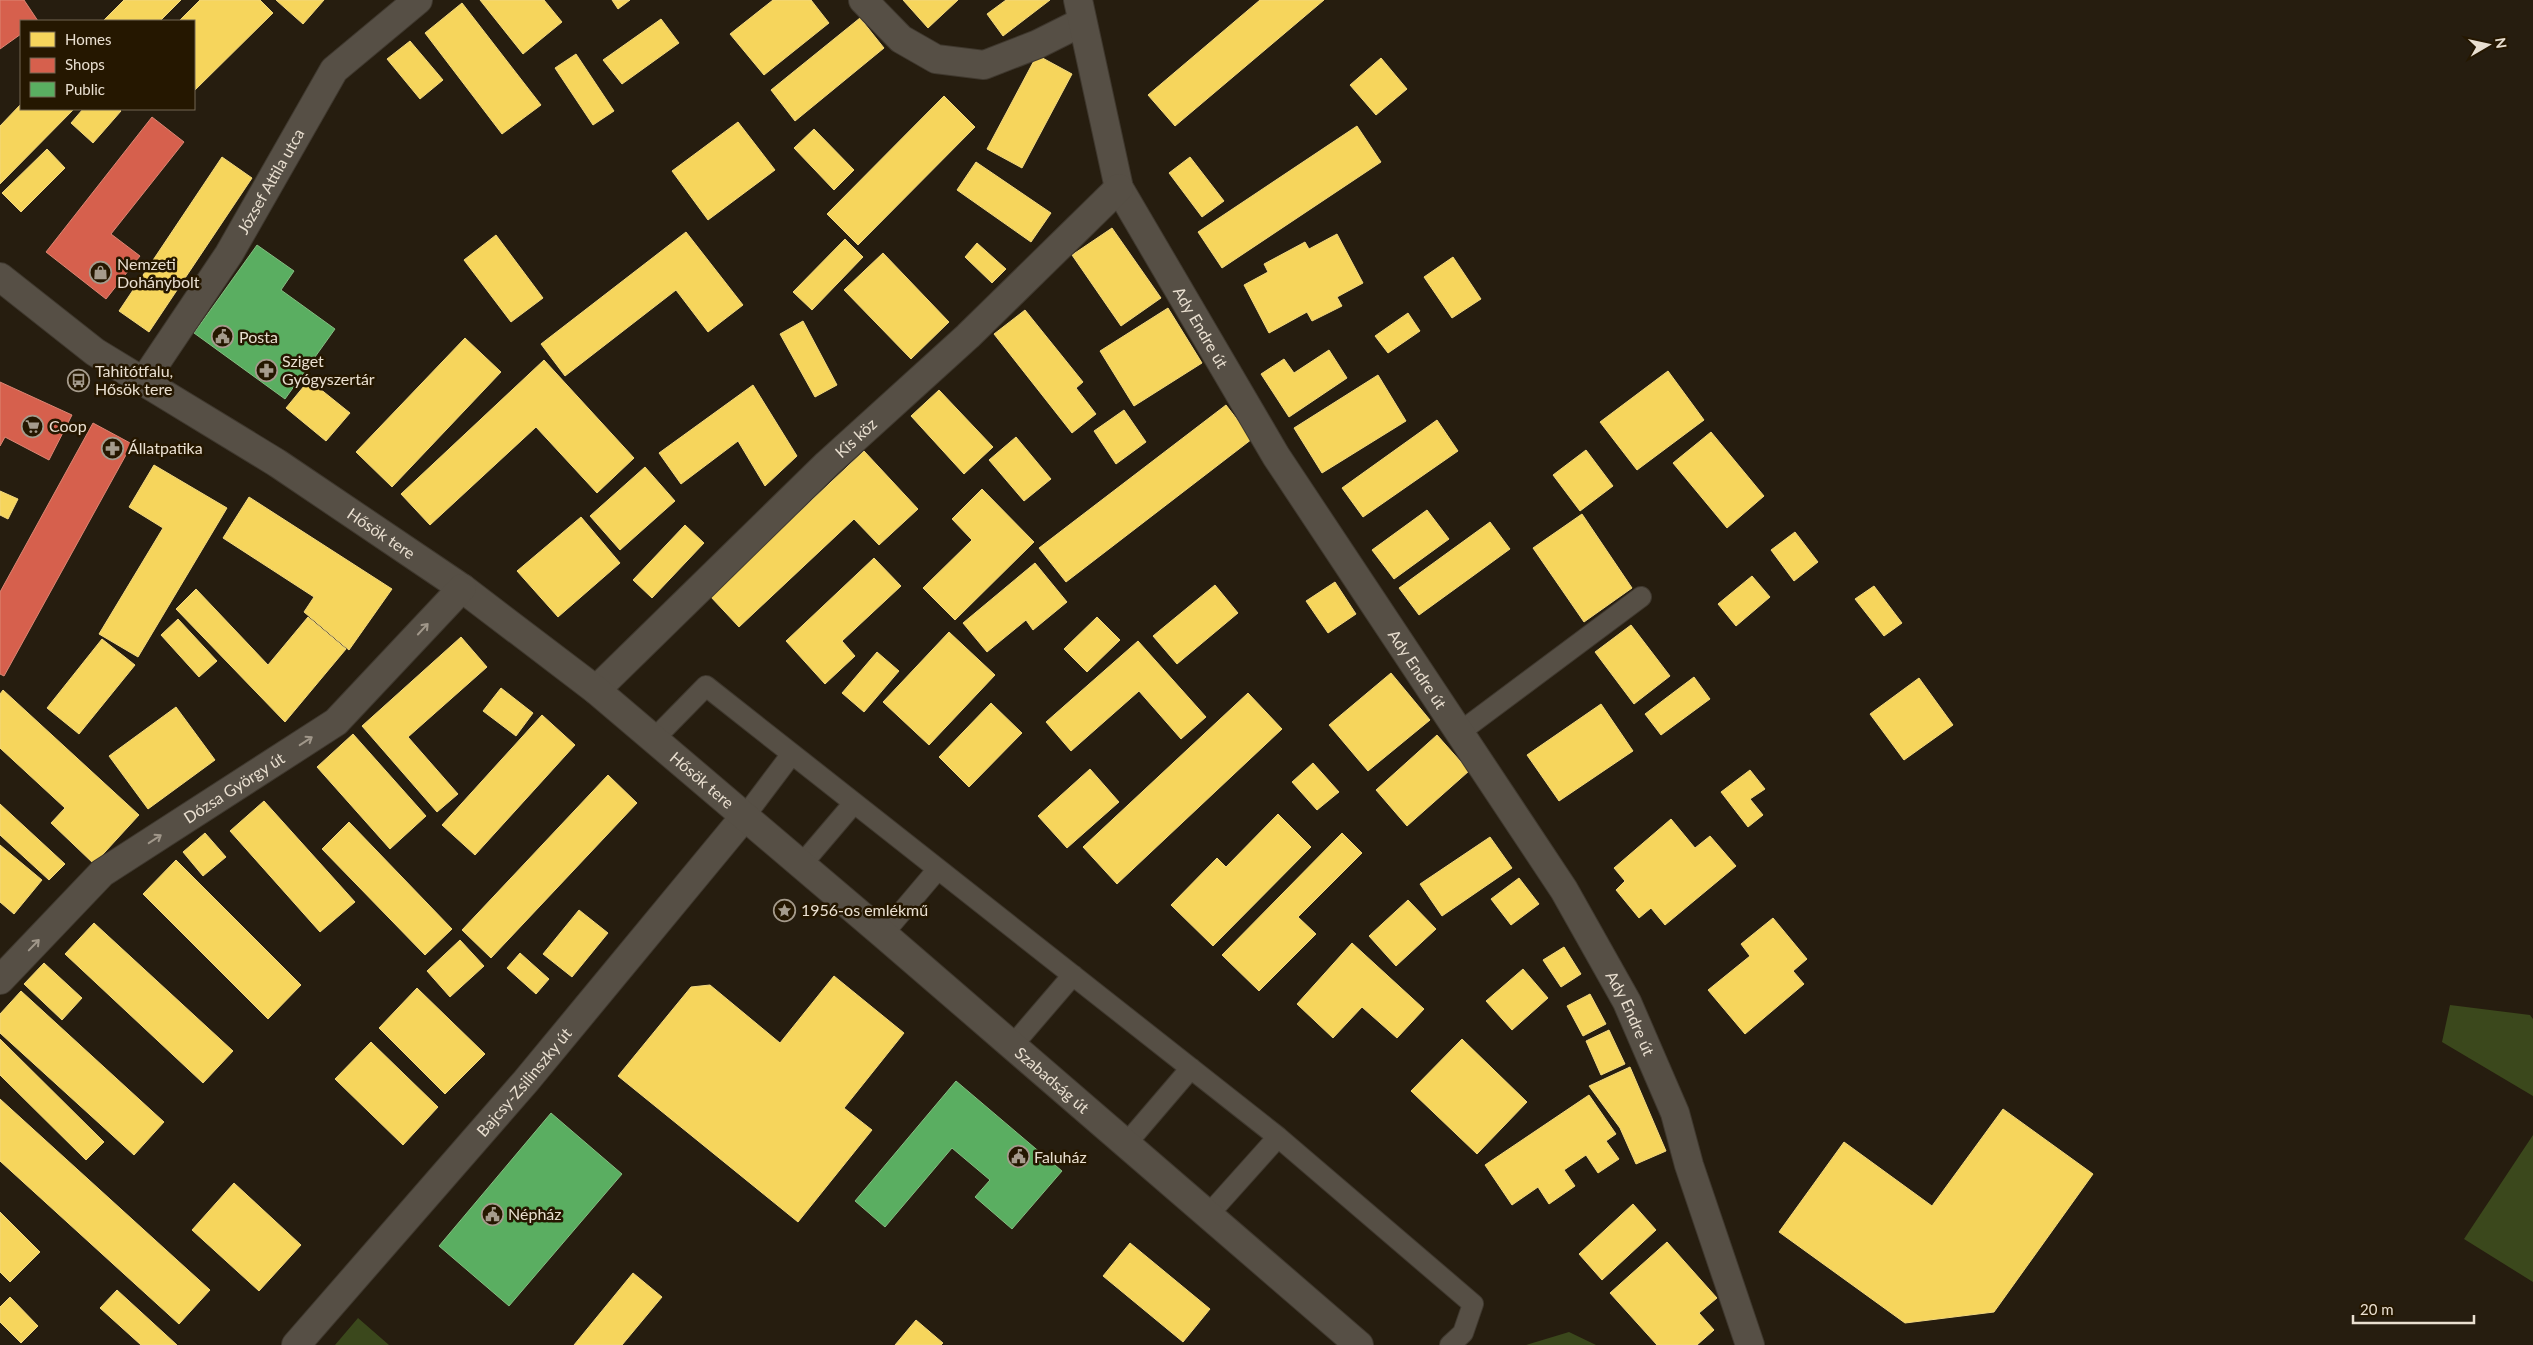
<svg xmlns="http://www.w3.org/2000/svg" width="2533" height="1345" font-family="Lato,sans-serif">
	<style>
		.green { fill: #3b481c }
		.homes { fill: #f6d55c; stroke: #f2d87f }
		.shops { fill: #d6604d; stroke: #dc8674 }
		.public { fill: #5aae61; stroke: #85bd82 }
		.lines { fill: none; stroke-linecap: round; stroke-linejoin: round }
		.service-casing { stroke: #3f382e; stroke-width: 22 }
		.minor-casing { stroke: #3f382e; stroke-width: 30 }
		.secondary-casing { stroke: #3f382e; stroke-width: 30 }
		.service { stroke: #564f45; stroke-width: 20 }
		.minor { stroke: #564f45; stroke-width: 28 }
		.secondary { stroke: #564f45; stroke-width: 28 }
		.oneway { stroke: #a0978a }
		.labels { text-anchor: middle; stroke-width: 5; stroke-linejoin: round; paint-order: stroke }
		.street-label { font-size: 16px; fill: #e9dfd0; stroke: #251700 }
		.poi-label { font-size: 16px; fill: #e9dfd0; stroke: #251700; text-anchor: start }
	</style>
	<rect width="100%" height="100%" fill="#261d0f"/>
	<path class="green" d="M2450,1005L2530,1015L2533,1019V1096L2442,1042Z
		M2533,1135V1282L2464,1239Z
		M358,1318L389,1345H335Z
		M1569,1332L1596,1345H1526Z"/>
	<path class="homes" d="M124,0H181L160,21H103Z
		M200,0H260L273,13L194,91V21H179Z
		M276,0H324L303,24Z
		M480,0H544L562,22L523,54Z
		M612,0H630L618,9Z
		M773,0H811L829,23L764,75L730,34Z
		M903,0H958L928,28Z
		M1006,0H1050L1003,36L987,14Z
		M1260,0H1324L1175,126L1148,95Z
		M462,3L541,105L502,134L425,33Z
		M860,18L884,48L795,121L771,90Z
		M661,19L679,43L622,84L603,60Z
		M410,41L443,80L420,99L387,59Z
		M576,54L614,111L593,125L555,68Z
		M1037,55L1072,74L1022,168L987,149Z
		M1381,58L1407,89L1376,115L1350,85Z
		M944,96L975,127L858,245L827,214Z
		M21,104V109H74L0,184V126Z
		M83,109H119L121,111L93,143L71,123Z
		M738,122L775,170L708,220L672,171Z
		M1357,126L1381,162L1222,268L1198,232Z
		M814,129L854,170L834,190L794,148Z
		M47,149L65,168L21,212L2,193Z
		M222,157L252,178L149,332L119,311Z
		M1190,157L1224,201L1202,217L1169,173Z
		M976,162L1051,213L1031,242L957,190Z
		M1112,228L1161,298L1121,326L1072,255Z
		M686,232L743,305L708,332L676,290L565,376L541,344Z
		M1337,234L1363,283L1337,297L1342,306L1312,321L1307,312L1269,333L1244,285L1268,272L1264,264L1305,242L1309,249Z
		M496,235L543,298L511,322L464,260Z
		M845,239L863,257L812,310L793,292Z
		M977,243L1006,269L992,283L965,257Z
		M883,253L949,322L911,359L844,290Z
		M1453,257L1481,299L1452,318L1424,277Z
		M1168,308L1202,363L1134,406L1100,351Z
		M1025,310L1083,382L1076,388L1096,414L1072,433L994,334Z
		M1408,313L1420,331L1388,353L1375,336Z
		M803,321L837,385L815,397L780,334Z
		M465,338L501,372L392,487L356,452Z
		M1329,350L1347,378L1289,417L1261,374L1284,359L1294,373Z
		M544,360L634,458L597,493L536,427L430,525L401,494Z
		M1668,371L1704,420L1637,470L1600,422Z
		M1378,375L1406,421L1322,473L1294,428Z
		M309,380L350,413L326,441L286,408Z
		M753,385L797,456L765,486L738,441L681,484L659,453Z
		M939,390L993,447L964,474L911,416Z
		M1226,405L1252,439L1066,582L1039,548Z
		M1124,410L1146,442L1116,464L1094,431Z
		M1437,420L1458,451L1363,517L1342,488Z
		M1711,432L1764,496L1727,528L1673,463Z
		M1016,437L1051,479L1024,501L989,460Z
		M1586,450L1613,486L1580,511L1553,475Z
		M864,451L918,509L879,545L854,519L739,627L710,596Z
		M154,465L227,508L138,657L99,634L163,528L129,507Z
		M645,467L675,501L620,550L590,516Z
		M982,489L1034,542L955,620L923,588L972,540L952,519Z
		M0,491L18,499L8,519L0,515Z
		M249,497L392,589L349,650L304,612L314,597L223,538Z
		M1427,510L1449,539L1394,579L1372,550Z
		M1582,514L1632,588L1584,622L1533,548Z
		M581,517L620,563L558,617L517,571Z
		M1490,522L1510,549L1419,615L1399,588Z
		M685,525L704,543L652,598L633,580Z
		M1795,532L1818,562L1794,581L1771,550Z
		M874,558L901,586L842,641L855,656L825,684L786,641Z
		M1035,563L1067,602L1033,630L1026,620L987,652L963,623Z
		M1752,576L1770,597L1736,626L1718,604Z
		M1335,582L1356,614L1328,633L1306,601Z
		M1215,585L1238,613L1177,664L1153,636Z
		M1874,586L1902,623L1884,636L1855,599Z
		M196,589L268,665L308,617L346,649L285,722L176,609Z
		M1097,617L1120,640L1087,672L1064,649Z
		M178,619L217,661L199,677L161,635Z
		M1631,625L1670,676L1634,704L1595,652Z
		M949,632L995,675L929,745L883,702Z
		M461,637L487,667L408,737L458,794L437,812L362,726Z
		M102,639L135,665L79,734L47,708Z
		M1138,641L1206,717L1181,739L1139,691L1071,751L1046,722Z
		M877,652L899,671L864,712L842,693Z
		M1391,673L1430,720L1368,771L1329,725Z
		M1694,677L1710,699L1661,735L1645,714Z
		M1919,678L1953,725L1904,760L1870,714Z
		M501,688L533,713L516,736L483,711Z
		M3,690L139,815L94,864L51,823L65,808L0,748V694Z
		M1248,693L1282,729L1117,884L1083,847Z
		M991,703L1022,733L969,787L939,757Z
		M1601,704L1633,751L1559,801L1527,755Z
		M176,707L215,760L148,809L109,756Z
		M542,715L575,745L475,855L442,825Z
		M353,734L426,816L390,849L317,767Z
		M1437,735L1469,771L1407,826L1376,790Z
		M1313,763L1339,792L1317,810L1292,782Z
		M1090,769L1119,802L1067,848L1038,816Z
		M1750,770L1765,789L1750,799L1763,815L1748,827L1721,792Z
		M608,775L637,803L491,958L462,930Z
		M264,801L355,902L320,932L230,831Z
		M0,804L65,864L49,880L0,835Z
		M1278,814L1311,847L1213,946L1171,905L1217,858L1226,867Z
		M1671,819L1695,848L1710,836L1736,866L1665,925L1651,908L1639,918L1616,890L1625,881L1614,868Z
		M349,822L452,929L425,955L322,849Z
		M205,833L226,857L203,876L183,852Z
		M1342,833L1362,853L1298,917L1316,934L1259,991L1222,955Z
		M1490,837L1512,868L1442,916L1420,884Z
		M0,845L42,880L14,914L0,902Z
		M176,860L301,985L268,1019L143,894Z
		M1519,878L1539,904L1511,925L1491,899Z
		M1408,900L1436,929L1396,966L1369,936Z
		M579,910L608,933L572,977L543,954Z
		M1773,918L1807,959L1793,971L1804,984L1745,1034L1708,990L1750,956L1741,944Z
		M94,923L233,1051L203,1083L65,954Z
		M460,940L484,966L450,997L427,971Z
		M1352,943L1424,1009L1397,1038L1362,1007L1333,1038L1297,1004Z
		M1564,947L1581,974L1561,987L1543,960Z
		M520,953L549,979L536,994L507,968Z
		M44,963L82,998L62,1020L24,984Z
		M1523,969L1548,998L1512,1030L1486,1001Z
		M834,976L904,1033L844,1108L872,1130L798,1222L618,1076L691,987L710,985L780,1043Z
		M417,988L485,1054L445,1094L379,1028Z
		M21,991L164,1122L134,1155L0,1033V1014Z
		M1590,994L1606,1024L1583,1036L1567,1006Z
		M1609,1030L1625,1064L1601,1075L1586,1041Z
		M0,1039L104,1142L86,1160L0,1075Z
		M1462,1039L1527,1102L1477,1154L1411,1091Z
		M371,1042L438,1107L403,1145L335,1079Z
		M1630,1067L1666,1151L1636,1164L1620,1128L1589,1086Z
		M1589,1095L1616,1134L1606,1141L1619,1159L1598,1173L1586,1155L1564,1170L1575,1186L1549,1204L1538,1187L1512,1205L1485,1165Z
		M0,1099L210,1290L179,1324L0,1161Z
		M2003,1109L2093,1174L1994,1312L1905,1323L1779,1232L1844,1142L1932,1206Z
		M234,1183L301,1245L259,1291L192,1230Z
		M1633,1204L1656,1230L1602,1280L1579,1254Z
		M0,1212L40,1252L10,1282L0,1272Z
		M1667,1242L1717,1298L1699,1313L1714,1330L1697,1345H1657L1610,1293Z
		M1130,1243L1210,1309L1183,1342L1103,1276Z
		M633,1273L662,1297L622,1345H574Z
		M117,1290L177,1345H141L100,1308Z
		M10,1297L38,1326L21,1343L0,1322V1307Z
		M916,1320L943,1343L941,1345H895Z"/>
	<path class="shops" d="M0,0H24L38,21H21V34L0,49Z
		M152,117L184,142L111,234L140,256L106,299L46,252Z
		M0,382L72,415L49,460L5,437L0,446Z
		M93,423L132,444L4,676L0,674V592Z"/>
	<path class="public" d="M257,245L294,271L281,290L335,329L285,399L194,333Z
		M956,1081L1062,1171L1012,1229L975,1197L990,1180L952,1148L885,1227L855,1201Z
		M551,1113L622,1174L509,1306L439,1246Z"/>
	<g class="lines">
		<defs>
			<path id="service" d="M1460,732L1641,597
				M655,738L706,686L1278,1137L1473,1304L1463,1333L1450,1345
				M745,816L791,755
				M802,864L854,803
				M883,934L938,869
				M1012,1046L1073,975
				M1126,1144L1191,1068
				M1209,1214L1278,1137"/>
			<g id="minor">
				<path d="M863,0L901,39L936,59L984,65L1038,44L1082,22"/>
				<path id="s1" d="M1078,0L1119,188L1276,456L1564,890L1627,1002L1675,1113L1689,1165L1750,1345"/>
				<path id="s2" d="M143,382L229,254L334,70L418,0"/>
				<path id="s3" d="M596,690L827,464L968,336L1119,188"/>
				<path id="s4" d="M296,1345L526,1081L745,816"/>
			</g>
			<g id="secondary">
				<path id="s5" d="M0,277L95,352L277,463L462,588L596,690L883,934L1359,1345"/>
				<path id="s6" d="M0,980L102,873L336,722L462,588"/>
			</g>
		</defs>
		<use href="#service" class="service-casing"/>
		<use href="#minor" class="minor-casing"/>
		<use href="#secondary" class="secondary-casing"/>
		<use href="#service" class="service"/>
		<use href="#minor" class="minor"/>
		<use href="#secondary" class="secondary"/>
	</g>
	<defs><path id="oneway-shaft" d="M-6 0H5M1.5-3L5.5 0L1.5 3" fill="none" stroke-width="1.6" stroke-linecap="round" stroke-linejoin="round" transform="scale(1.25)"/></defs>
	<g class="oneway">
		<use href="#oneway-shaft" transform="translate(423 629) rotate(-47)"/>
		<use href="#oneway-shaft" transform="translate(306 741) rotate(-33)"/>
		<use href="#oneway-shaft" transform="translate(155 839) rotate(-33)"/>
		<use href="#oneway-shaft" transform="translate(34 945) rotate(-46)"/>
	</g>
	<defs>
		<symbol id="shop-ring" viewBox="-11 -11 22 22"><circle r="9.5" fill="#251700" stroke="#a59b8c" stroke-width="1.5"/><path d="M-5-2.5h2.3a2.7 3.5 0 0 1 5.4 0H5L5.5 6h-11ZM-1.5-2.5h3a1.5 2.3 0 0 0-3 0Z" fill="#a59b8c"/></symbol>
		<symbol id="civic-ring" viewBox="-11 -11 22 22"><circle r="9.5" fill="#251700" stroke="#a59b8c" stroke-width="1.5"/><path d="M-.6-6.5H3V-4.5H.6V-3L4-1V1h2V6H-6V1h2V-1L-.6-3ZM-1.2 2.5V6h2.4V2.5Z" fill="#a59b8c"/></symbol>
		<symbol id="pharmacy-ring" viewBox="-11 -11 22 22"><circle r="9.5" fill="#251700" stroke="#a59b8c" stroke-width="1.5"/><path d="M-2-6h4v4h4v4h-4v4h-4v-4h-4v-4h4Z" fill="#a59b8c"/></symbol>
		<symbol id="bus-ring" viewBox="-11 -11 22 22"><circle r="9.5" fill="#251700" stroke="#a59b8c" stroke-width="1.5"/><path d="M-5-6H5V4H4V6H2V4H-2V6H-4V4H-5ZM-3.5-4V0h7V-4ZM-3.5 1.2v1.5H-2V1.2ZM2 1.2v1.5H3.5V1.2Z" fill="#a59b8c"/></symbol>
		<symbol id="supermarket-ring" viewBox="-11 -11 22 22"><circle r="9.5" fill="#251700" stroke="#a59b8c" stroke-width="1.5"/><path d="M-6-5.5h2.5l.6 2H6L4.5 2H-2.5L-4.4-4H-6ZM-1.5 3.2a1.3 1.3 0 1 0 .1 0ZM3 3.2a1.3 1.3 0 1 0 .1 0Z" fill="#a59b8c"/></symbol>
		<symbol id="sight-ring" viewBox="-11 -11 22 22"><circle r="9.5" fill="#251700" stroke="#a59b8c" stroke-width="1.5"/><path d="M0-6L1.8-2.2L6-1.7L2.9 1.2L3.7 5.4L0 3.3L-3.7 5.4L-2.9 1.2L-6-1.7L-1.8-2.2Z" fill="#a59b8c"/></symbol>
	</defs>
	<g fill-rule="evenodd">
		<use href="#shop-ring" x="88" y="260" width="25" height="25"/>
		<use href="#civic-ring" x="210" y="324" width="25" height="25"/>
		<use href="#pharmacy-ring" x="254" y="358" width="25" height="25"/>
		<use href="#bus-ring" x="66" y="368" width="25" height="25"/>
		<use href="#supermarket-ring" x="20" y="414" width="25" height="25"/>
		<use href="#pharmacy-ring" x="100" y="436" width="25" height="25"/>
		<use href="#sight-ring" x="772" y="898" width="25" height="25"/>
		<use href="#civic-ring" x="1006" y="1144" width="25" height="25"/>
		<use href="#civic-ring" x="480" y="1202" width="25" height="25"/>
	</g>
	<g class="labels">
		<g class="street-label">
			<text dy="6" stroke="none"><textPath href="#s2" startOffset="238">József Attila utca</textPath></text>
			<text dy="6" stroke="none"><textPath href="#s1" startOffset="354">Ady Endre út</textPath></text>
			<text dy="6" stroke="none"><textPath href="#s3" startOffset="362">Kis köz</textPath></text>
			<text dy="6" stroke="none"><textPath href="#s5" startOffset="460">Hősök tere</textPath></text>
			<text dy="6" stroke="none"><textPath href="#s1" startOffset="759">Ady Endre út</textPath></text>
			<text dy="6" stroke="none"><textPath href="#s5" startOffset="865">Hősök tere</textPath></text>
			<text dy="6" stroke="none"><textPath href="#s6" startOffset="305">Dózsa György út</textPath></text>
			<text dy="6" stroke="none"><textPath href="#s1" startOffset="1164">Ady Endre út</textPath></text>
			<text dy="6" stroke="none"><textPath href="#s5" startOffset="1326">Szabadság út</textPath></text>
			<text dy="6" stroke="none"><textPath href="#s4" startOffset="348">Bajcsy-Zsilinszky út</textPath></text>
		</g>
		<g class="poi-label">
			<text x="117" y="270">Nemzeti<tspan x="117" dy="18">Dohánybolt</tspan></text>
			<text x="239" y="343">Posta</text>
			<text x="282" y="367">Sziget<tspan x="282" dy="18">Gyógyszertár</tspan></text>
			<text x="95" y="377">Tahitótfalu,<tspan x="95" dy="18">Hősök tere</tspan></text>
			<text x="49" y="432">Coop</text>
			<text x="128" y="454">Állatpatika</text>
			<text x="801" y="916">1956-os emlékmű</text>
			<text x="1034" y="1163">Faluház</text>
			<text x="508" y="1220">Népház</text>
		</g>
	</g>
	<rect x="20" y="20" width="175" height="90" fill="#251700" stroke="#736753"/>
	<rect x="30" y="32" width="25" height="15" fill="#f6d55c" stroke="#736753"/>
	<text x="65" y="45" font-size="15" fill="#e9dfd0">Homes</text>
	<rect x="30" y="58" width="25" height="15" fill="#d6604d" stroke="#736753"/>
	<text x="65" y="70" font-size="15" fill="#e9dfd0">Shops</text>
	<rect x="30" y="82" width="25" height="15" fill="#5aae61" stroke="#736753"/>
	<text x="65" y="95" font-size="15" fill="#e9dfd0">Public</text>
	<g transform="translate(2488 45) rotate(81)" stroke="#251700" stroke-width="4" paint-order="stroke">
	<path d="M0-4L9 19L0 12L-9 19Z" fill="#e9dfd0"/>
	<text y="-8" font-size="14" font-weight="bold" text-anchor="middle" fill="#e9dfd0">N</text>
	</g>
	<path d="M2353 1315v8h121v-8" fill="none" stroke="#e9dfd0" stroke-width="2.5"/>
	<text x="2360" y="1315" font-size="15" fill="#e9dfd0" stroke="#251700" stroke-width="4" paint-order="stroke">20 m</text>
</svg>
